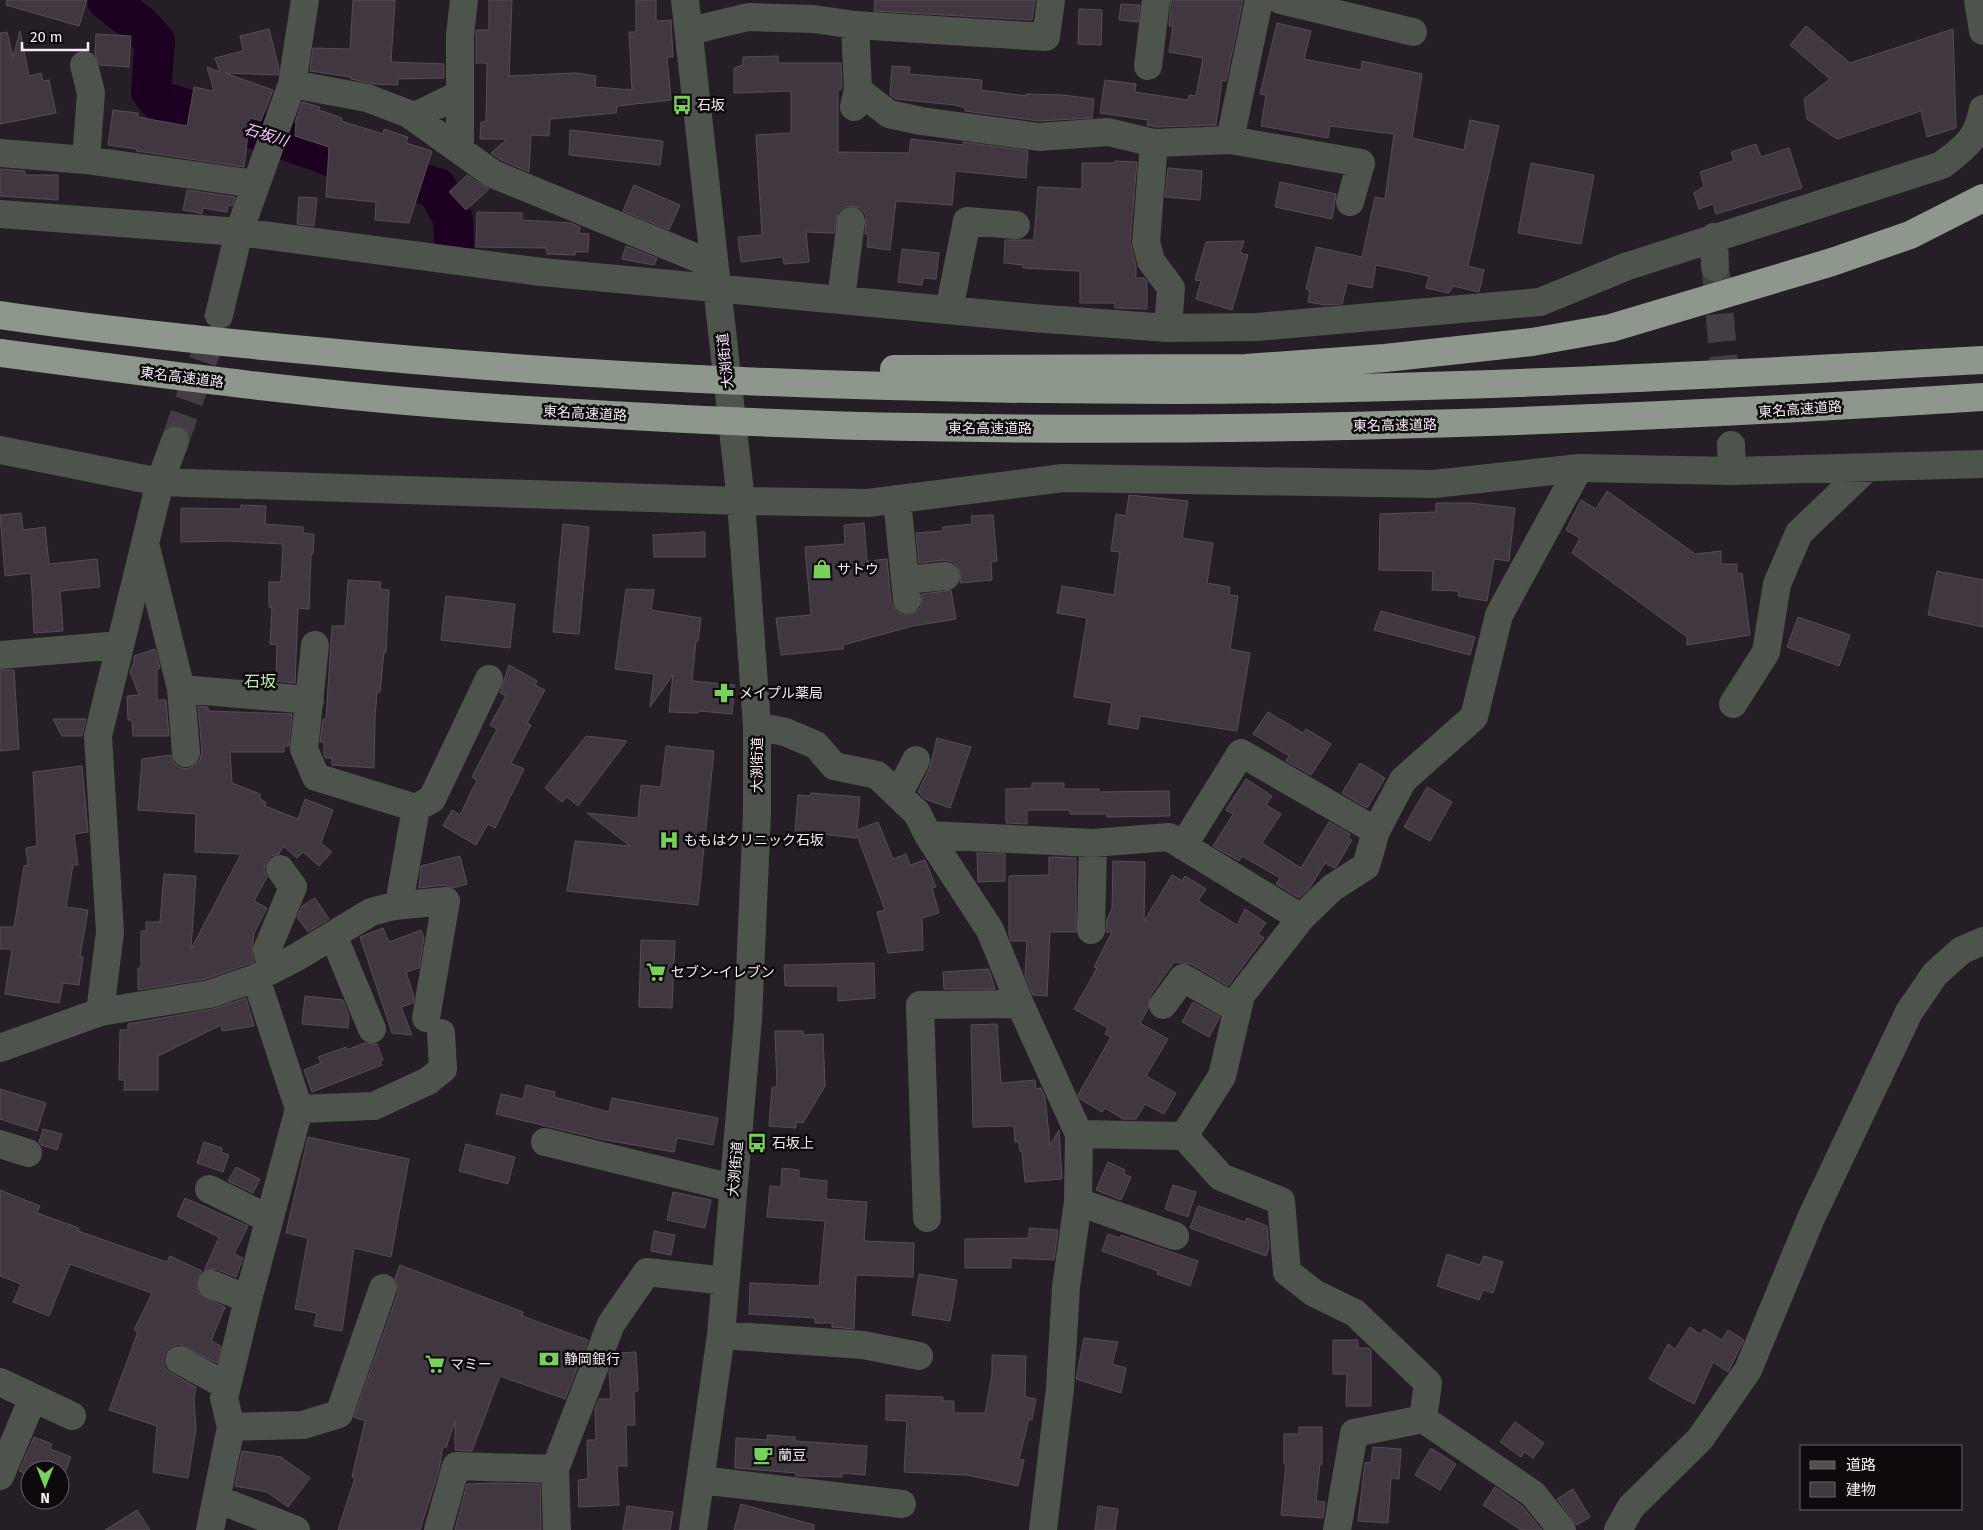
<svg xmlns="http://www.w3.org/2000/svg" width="1983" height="1530" font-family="'Fira Sans','Noto Sans JP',sans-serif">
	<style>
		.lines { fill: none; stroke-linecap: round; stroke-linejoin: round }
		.river { stroke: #1e0022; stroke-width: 40 }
		.building { fill: #403740; stroke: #564d56 }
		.minor-tunnel { stroke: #453d45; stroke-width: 28; stroke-dasharray: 28 14; stroke-linecap: butt }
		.minor { stroke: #4f534e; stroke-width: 28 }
		.highway { stroke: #8e978b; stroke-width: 28 }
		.labels { text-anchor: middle; stroke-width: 5; stroke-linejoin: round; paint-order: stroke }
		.poi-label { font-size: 14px; fill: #f3edf3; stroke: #0d090d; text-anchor: start }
		.street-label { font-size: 14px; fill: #f3edf3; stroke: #0d090d }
		.water-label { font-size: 15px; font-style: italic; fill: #f9c5fd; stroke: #0d090d }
		.quarter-label { font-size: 16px; fill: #baebab; stroke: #0d090d }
	</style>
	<rect width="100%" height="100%" fill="#261e26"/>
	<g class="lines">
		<path class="river" d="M107,0L141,26L155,42L151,91L159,101L255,129L330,156L437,188L453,219L454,244"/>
	</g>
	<path class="building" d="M7,0H87L79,26L6,5Z
		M353,0H395L391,62L444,64V78L398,79V85L374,84L351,79V77L310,71L313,48L350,49Z
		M489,0H512L509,76L576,73L596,76L595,87L632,90L629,32H636V0H656V21L671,20L673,57H667L671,100L617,106L616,113L550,119L549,136L531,135L529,172L501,160L491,153L507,139H480L481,122H486L487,63H476V30H489Z
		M875,0H1035L1032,20L874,11Z
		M1171,0H1243L1226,81L1222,80L1216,125L1156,127L1147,125L1148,120L1100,113L1105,80L1136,84L1135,92L1188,100L1189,95L1196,96L1203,58L1169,52L1173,26H1169Z
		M1121,4L1140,5L1138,22L1119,20Z
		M1079,9L1102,10L1101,45L1078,44Z
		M1277,23L1311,31L1304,59L1361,70L1362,61L1422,74L1412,138L1464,150L1470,120L1499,126L1468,266L1484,270L1479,292L1453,286L1449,293L1426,288L1429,276L1376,265L1372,288L1347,283L1342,304L1325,305L1308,302L1310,292L1306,289L1316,247L1362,257L1375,197L1385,199L1394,134L1330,126L1328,138L1261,126L1266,95L1260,94Z
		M1806,26L1850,63L1953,29L1956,128L1927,137L1921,111L1837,139L1807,119L1804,99L1830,79L1790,45Z
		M269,29L279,69L278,75L225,73L273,90L261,121L250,118L244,167L136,151L137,149L108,145L113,110L138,113V117L187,126L194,87L214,91L207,67L220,72L215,58L243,51L240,36Z
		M20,31L29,76L41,73L43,81L49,80L56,113L0,124V33L7,32L13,57Z
		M96,34L131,36L129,67L100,65L95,54Z
		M778,56V63H841L842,89L838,90V152L909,153L911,139L963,145V142L1028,151L1026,178L955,171L952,205L896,201L890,250L867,247L868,234H865L866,215L860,208L852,206L845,207L838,212L834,233L806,232L809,262L784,264L783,257L741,262L738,237L762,235L756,135L791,133V91L734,93V68L743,65V57Z
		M892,66L910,67L909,74L982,80L981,90L1026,96V94L1063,95L1094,99L1092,118L1039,121L965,111V108L955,105L896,99L890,95Z
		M302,102L320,107L319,110L342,118L341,121L383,134L384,129L408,137L406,143L432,151L409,223L375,220L376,202L326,197L329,147L295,136L296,123H295Z
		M570,130L663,141L660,165L569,155Z
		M1756,144L1761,157L1789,148L1802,188L1716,214L1713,204L1699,209L1694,193L1704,186L1700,172L1734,161L1731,152Z
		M1115,161L1137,162L1130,241L1136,266V278H1144L1147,281V309L1115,308V303H1080V271L1023,268V265L1004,263L1005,240H1034L1038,187L1082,189V163H1115Z
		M1531,163L1594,175L1581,244L1518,233Z
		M1168,168L1202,171L1200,200L1165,197Z
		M0,169L25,171V175H58V200L0,196Z
		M467,175L489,189L466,210L449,192Z
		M1280,182L1336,194L1332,219L1275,207Z
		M634,185L680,205L669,230L623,211Z
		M187,190L235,197L232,206L228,205L227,212L203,208L202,214L199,213L183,210Z
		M299,197L317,198L314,226L297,224Z
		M477,212L522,213V220L571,223L580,227L579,233L589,234L588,252H575V255L547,254L546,248L476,247Z
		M1244,241L1240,253L1248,255L1232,310L1196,299L1201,281L1195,280L1206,242Z
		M626,246L657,258L654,265L622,259Z
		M902,249L939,253L936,279L923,278L922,285L898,282Z
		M1607,491L1695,554L1721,551V564H1737V574L1742,573L1750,635L1687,645V637L1572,553L1580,538L1566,530L1581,500L1596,509Z
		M1129,495L1188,501L1182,538L1213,543L1207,583L1230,587L1229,595L1238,596L1230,649L1250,653L1237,731L1140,716L1138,729L1108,724L1112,703L1074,697L1087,618L1057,613L1062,586L1114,595L1120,552L1111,551L1116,514L1126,516Z
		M1436,503H1470L1515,508L1509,561L1494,559L1487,601L1458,596L1459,591L1432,590L1433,571L1379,570L1380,514L1436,512Z
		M241,505L266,506L265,524L303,527V533L314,534L313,554H311L309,609L298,608L295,683L276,681L277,645L270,644L272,608L269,607V582H281L283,544L227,541L181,542V508L241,509Z
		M21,513L23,530L45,527L49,564L97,559L100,587L60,591L63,631L34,633L31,573L5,576L0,515Z
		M993,515L997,561L991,562L992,580L960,583L961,574L958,567L953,562L944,560L919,563L916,533L943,531V527L972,524L971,516Z
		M864,523L867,561L887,559L891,602L895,609L901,614L909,615L916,612L921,607L922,594L951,590L956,619L913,626L843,645V649L781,655L776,618L811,615L805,547L845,544L844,525Z
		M563,524L589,527L579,634L553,632Z
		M705,532V557H654L653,535Z
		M1937,571L1983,580V627L1928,615Z
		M348,580L381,582L380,589L389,590L386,652H384L380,692H377L375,718L374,768L332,765V758H325L324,756V742H320L323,719H326L332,626H345Z
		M626,589L654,590L651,610L701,618L698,641H696L692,681L735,685L732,714L699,711L698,713L669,712L673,675L650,707L654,674L615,669Z
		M446,596L515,604L510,648L441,640Z
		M1381,611L1475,637L1470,655L1374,630Z
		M1798,617L1850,635L1839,666L1787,647Z
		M155,649L160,668L157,669V700H166L169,736H133L132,720H128L127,696L139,695L130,672L134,662V656Z
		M509,665L537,681L535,685L545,690L527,723L531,725L511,763L524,769L495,828L488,824L476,845L443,826L452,810L460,815L477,780L472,777L497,729L490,725L506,696L500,693Z
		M0,670H14L19,749L0,751Z
		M198,706L208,707V711L292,714L289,746H284V752H230L232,783L260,794V799L266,802L265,806L298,819L305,799L333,810L321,843L332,852L319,866L303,852L297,858L283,846L279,854L271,856L266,862L264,870L267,877L254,901L267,908L254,933L252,953L254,962L206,979L138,990V968H141V931H146V922H160L164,874L196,876L191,949L241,854L195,852L196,814L138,810L142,759L171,755L173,762L179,767L187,769L194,766L200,760L202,752Z
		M1268,712L1303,733L1306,729L1331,744L1311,775L1286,761L1289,756L1253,734Z
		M53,719H86L82,736H62Z
		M586,736L627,741L578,806L567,797L562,802L545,788Z
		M937,738L971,747L950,808L925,799L918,792L930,767Z
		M666,746L714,751L698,905L567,891L575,841L630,846L587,813L638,818L641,785L661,787Z
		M1360,763L1385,778L1367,808L1342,793Z
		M82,766L88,832L74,834L78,865H73L66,907L88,910L80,957H83L79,985L63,983L59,1003L5,994L12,949H0V927H14L24,866L28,865L26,848L37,846L33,772Z
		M1246,779L1272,796L1266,805L1281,814L1262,843L1301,868L1329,822L1350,834L1348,838L1352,840L1336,867L1334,868L1325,863L1309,889L1299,898L1276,884L1280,878L1242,856L1239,861L1213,846L1233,814L1226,810Z
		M1032,783H1064V789H1099V792L1169,791L1170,816L1107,817V814H1070V810H1027V824L1006,823V789L1032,788Z
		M1427,787L1452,802L1430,841L1404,827Z
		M811,793L860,797L857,830L878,822L893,859L906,854L910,865L925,860L936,887L932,888L939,913L922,918L923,950L888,953L877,912L885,910L857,835L856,838L795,831L798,795L810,796Z
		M977,853L1005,854V881L978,882Z
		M460,856L467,884L453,888L444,885L419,888L421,866Z
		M1049,857L1076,858V932H1050L1047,996L1033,995L1025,975L1027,941H1011L1009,934V876L1049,875Z
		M1113,861L1145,862L1144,921L1172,875L1182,881L1185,876L1206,889L1198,901L1237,925L1245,909L1266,923L1258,934L1264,938L1228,986L1191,964L1174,962L1150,996L1148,1009L1140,1023L1168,1039L1146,1076L1176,1093L1164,1114L1145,1104L1136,1119H1123L1105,1108L1102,1112L1080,1099L1078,1095L1111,1037L1105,1034L1108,1028L1074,1009L1097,968L1094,967L1112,932H1106L1107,919L1112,909Z
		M315,898L329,919L308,932L297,917L302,906Z
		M383,928L389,942L421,930L424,938L419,968L406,972L414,997L413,1003L401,1007L412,1035L392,1033L360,937Z
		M641,940L675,941L672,1008L639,1007Z
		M874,963L875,998L838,1001V986H785L784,965Z
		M989,969L995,989H944L943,972Z
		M305,996L343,1000L349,1015L348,1028L302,1024Z
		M246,998L254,1026L222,1031L221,1025L158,1056V1090H124L125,1080H119L120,1030H128V1024L213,1009Z
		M1193,1002L1220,1017L1209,1037L1182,1022Z
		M997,1024L1001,1083L1035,1080L1036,1089L1041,1088L1045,1097L1050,1145L1059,1130L1062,1179L1025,1182L1022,1151H1020L1019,1142H1015L1014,1126L973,1127L971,1025Z
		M775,1031H803V1035L823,1034L825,1086L803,1123L796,1122V1128L769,1126L772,1087H777Z
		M365,1043L377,1044L383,1060L380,1061L382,1065L312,1092L304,1070L321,1063L318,1057L346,1047V1050Z
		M526,1085L555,1092L554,1097L609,1112L612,1098L718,1118L713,1145L677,1138L674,1152L600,1139L496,1114L501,1094L523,1099Z
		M0,1089L46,1103L37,1131L0,1119Z
		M43,1129L62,1134L57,1150L41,1145L39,1142Z
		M308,1137L409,1159L391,1257L354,1248L342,1331L314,1326L317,1313L295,1309L308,1238L286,1233Z
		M204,1142L222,1148L221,1152L229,1155L223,1172L197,1163Z
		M466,1144L515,1157L508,1184L459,1171Z
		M1108,1162L1125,1170L1124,1174L1131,1177L1121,1200L1096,1190Z
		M236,1167L260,1179L253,1193L228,1181Z
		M782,1168L799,1170V1178L827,1181L826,1199L867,1202L864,1241L914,1243L913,1277L856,1275L854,1329L832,1327V1323H815V1318L749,1314L750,1283L819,1286L825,1221L767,1217L770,1186L781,1187Z
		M1173,1185L1196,1192L1188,1217L1165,1209Z
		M0,1190L40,1206L37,1213L79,1228L78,1231L167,1262L170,1256L202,1271L196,1279V1287L198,1293L225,1307L211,1341L221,1346L217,1363L179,1344L170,1347L165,1353L163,1360L165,1368L171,1373L196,1387L194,1399L196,1429L188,1478L153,1472L157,1426L109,1410L138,1332L134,1330L152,1293L70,1264L49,1316L13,1302L21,1284L0,1276Z
		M673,1192L711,1200L705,1228L667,1220Z
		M185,1198L248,1226L234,1254L243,1258L236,1277L216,1269L204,1271L219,1237L177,1216Z
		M1198,1206L1245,1222L1247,1218L1267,1226L1269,1248L1266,1256L1190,1228Z
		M1029,1228L1058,1230L1054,1260L1011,1258V1268H965V1239L1029,1238Z
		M654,1231L675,1235L671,1255L651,1251Z
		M1108,1234L1120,1238L1121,1235L1198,1261L1190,1286L1157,1274L1158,1271L1102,1251Z
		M1447,1254L1480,1265L1484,1256L1503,1262L1493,1293L1483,1290L1479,1300L1437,1286Z
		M400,1265L523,1312L522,1316L588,1340L565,1399L500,1376L472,1451L455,1450V1421L446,1448L443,1446L439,1470L420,1530H338L355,1478L352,1477L365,1421L354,1417L398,1293V1286L395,1278Z
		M919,1274L957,1280L950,1321L912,1315Z
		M1690,1327L1700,1334L1704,1329L1722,1340L1728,1330L1744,1340L1728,1372L1713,1362L1694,1404L1649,1379L1668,1344L1675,1349Z
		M1084,1338L1118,1342L1112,1364L1126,1368L1121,1393L1076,1379Z
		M1333,1340H1358V1348H1368L1371,1350V1406H1346L1347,1374H1333Z
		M636,1352L638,1391L634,1392L635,1425H626L627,1466H617L619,1505L579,1507L578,1480L588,1479L587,1440H596L595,1409L599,1399H611L609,1372L617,1353Z
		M992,1355L1026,1356L1025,1397L1036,1399L1032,1420L1029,1419L1019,1459L1024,1460L1018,1486L967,1475L904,1472L907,1421L886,1420V1395L943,1397V1401H954V1413H985L992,1374Z
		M1515,1422L1544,1443L1533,1458L1524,1452L1521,1457L1500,1442Z
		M1299,1427H1322V1464H1320L1316,1501L1325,1502L1323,1518L1281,1515L1286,1464H1284V1434H1299Z
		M767,1435L795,1437V1441L867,1446L865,1475L842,1473V1477L803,1476H796V1473L735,1468L736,1438L768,1440Z
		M34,1437L52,1444L50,1449L71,1457L60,1486V1470H30V1475L19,1471Z
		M1373,1447L1401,1449L1399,1479L1391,1478L1388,1523L1358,1521L1365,1463L1371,1462Z
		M1431,1448L1456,1464L1440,1490L1415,1475Z
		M242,1451L281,1457L310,1478L288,1507L267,1492L235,1486Z
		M493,1483L540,1484L541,1530H455L467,1484Z
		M1495,1487L1522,1506L1542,1530H1521L1483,1505Z
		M1573,1489L1590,1517L1577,1525L1557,1499Z
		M741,1504L814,1525V1530H734Z
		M627,1506L673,1512L670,1530H623Z
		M1098,1506L1118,1509L1115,1530H1095Z
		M137,1510L150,1530H105Z"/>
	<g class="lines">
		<path class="minor-tunnel" d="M1716,272L1731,445
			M175,441L218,318"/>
		<path class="minor" d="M685,0L741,501L757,726V812L748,1019L721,1335L693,1530
			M1280,0L1413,32
			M1978,0L1983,31
			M690,31L748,17L814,19L855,25L1046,37L1051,0
			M84,65L91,93L86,160
			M1148,66L1156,0
			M292,84L367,98L409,114L493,174L714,265
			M858,90L889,114L921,121L1039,137L1108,132L1154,143L1230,140L1361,163L1350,202
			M854,107L858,90L855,25
			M413,117L460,94
			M1230,140L1259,0
			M1154,143L1146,242L1151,261L1171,288L1168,328
			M460,149V35L464,0
			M0,153L86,160L255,184
			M0,214L239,232L542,272L1033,318L1168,328L1257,327L1540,302L1625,267L1942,165C1965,147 1977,140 1983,109
			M1714,237L1715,267
			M841,299L851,221
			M949,310L967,221L1016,225
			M219,315L239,232L292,84L305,0
			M1731,445L1732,471
			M0,450L160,482L741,501L868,503L1063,478L1434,484L1579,468L1732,471L1983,464
			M897,499L907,600
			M146,547L181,689L310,700
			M905,580L946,576
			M315,645L304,749L316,777L416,808L432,799L489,679
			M0,655L120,645
			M181,689L186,753
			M1733,704L1766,652L1777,584L1799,533L1866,469
			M757,726L785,732L816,745L834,766L877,775L917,813L928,835L990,930L1020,1004L1079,1134L1078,1202L1066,1287L1060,1388L1043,1530
			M898,795L916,760
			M928,835L1093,843L1169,837L1301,918
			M1183,846L1241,753L1376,831
			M401,892L416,808
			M1091,930L1093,843
			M333,935L372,1029
			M272,970L267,950L293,887L280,869
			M256,978L299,1109L374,1106L428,1081L443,1069L441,1033
			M1163,1005L1183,978L1237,1009
			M100,1012L110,932L98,736L160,482L175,441
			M0,1048L100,1012L210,994L256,978L297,957L371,912L394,906L446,901L426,1018
			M1079,1134L1184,1136L1222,1076L1241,995L1301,918L1332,888L1366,866L1376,831L1403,780L1474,717L1499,615L1579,468
			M1184,1136L1221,1177L1281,1201L1287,1272L1314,1293L1355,1313L1428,1383L1423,1419L1533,1494L1562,1530
			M545,1142L733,1188
			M0,1144L28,1153
			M209,1189L269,1219
			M1078,1202L1175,1236
			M927,1218L920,1005L1020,1004
			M211,1284L248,1299
			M721,1335L863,1345L919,1356
			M179,1360L227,1386
			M0,1382L72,1416
			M231,1427L303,1425L339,1414L383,1288
			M0,1476L33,1398
			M701,1480L902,1504
			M217,1499L296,1530
			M210,1530L231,1427L224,1398L248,1299L299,1109
			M438,1530L456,1466L555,1469
			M557,1530L555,1469L611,1324L647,1272L726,1281
			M1337,1530L1354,1433L1423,1419
			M1618,1530L1631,1507L1700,1439L1748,1370L1811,1218L1909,1012L1935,974L1962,950L1983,941"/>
		<path class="highway" d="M0,315C108,331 218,342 327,352C609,380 892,390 1175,390C1444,390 1714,375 1983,360
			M0,353C165,375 330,397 496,408C636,417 776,425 915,427C1272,434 1627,420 1983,397
			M894,369L1246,368L1385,358L1532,342L1611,328L1832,262L1910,235L1983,198"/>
	</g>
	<defs>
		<symbol id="bus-bare" viewBox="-9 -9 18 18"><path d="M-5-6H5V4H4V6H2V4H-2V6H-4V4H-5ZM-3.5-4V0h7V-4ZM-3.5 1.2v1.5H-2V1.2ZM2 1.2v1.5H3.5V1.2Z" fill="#77d259" stroke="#0d090d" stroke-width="2.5" paint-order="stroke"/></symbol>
		<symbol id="shop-bare" viewBox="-9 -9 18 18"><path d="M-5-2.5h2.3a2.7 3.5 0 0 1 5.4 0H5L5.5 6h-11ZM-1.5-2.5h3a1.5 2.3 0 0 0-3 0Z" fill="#77d259" stroke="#0d090d" stroke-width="2.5" paint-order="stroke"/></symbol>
		<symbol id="pharmacy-bare" viewBox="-9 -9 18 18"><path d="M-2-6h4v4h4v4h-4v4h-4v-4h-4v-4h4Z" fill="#77d259" stroke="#0d090d" stroke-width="2.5" paint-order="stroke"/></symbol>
		<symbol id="hospital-bare" viewBox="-9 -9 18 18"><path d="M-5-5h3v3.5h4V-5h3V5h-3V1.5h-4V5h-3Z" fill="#77d259" stroke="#0d090d" stroke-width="2.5" paint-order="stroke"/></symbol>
		<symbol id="supermarket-bare" viewBox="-9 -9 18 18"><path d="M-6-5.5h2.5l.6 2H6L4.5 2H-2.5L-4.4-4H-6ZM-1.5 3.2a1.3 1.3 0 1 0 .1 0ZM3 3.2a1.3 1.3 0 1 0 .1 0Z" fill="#77d259" stroke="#0d090d" stroke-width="2.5" paint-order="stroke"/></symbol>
		<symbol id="bank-bare" viewBox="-9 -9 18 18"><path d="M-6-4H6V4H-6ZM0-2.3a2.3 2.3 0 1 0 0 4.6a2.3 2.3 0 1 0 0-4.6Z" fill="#77d259" stroke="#0d090d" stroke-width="2.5" paint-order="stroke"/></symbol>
		<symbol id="cafe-bare" viewBox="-9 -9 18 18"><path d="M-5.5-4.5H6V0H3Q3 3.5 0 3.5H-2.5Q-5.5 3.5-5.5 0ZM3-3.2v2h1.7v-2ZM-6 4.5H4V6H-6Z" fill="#77d259" stroke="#0d090d" stroke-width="2.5" paint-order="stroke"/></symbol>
	</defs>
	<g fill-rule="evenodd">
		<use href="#bus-bare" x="668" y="91" width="28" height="28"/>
		<use href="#shop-bare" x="808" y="555" width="28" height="28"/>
		<use href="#pharmacy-bare" x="710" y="679" width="28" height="28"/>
		<use href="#hospital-bare" x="655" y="826" width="28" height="28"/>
		<use href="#supermarket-bare" x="642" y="958" width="28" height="28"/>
		<use href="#bus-bare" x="743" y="1129" width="28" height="28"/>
		<use href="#bank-bare" x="535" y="1345" width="28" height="28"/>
		<use href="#supermarket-bare" x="421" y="1350" width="28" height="28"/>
		<use href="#cafe-bare" x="749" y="1441" width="28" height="28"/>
	</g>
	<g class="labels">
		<g class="poi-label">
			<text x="697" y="110">石坂</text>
			<text x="837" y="574">サトウ</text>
			<text x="739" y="698">メイプル薬局</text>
			<text x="684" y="845">ももはクリニック石坂</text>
			<text x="671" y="977">セブン-イレブン</text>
			<text x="772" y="1148">石坂上</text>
			<text x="564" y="1364">静岡銀行</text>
			<text x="450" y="1369">マミー</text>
			<text x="778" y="1460">蘭豆</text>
		</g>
		<g class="street-label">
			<text transform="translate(725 361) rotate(-96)" y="5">大渕街道</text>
			<text transform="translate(182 377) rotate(7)" y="5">東名高速道路</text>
			<text transform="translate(1800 409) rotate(-4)" y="5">東名高速道路</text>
			<text transform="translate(585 413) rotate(3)" y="5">東名高速道路</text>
			<text transform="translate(1395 425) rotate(-1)" y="5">東名高速道路</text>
			<text x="990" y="433">東名高速道路</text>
			<text transform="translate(757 765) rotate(-90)" y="5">大渕街道</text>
			<text transform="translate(735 1169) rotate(-85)" y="5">大渕街道</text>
		</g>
		<g class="water-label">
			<text transform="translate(266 135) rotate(17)" y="5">石坂川</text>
		</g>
		<g class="quarter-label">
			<text x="260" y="687">石坂</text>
		</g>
	</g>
	<rect x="1800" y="1445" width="162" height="65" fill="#0d090d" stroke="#696469"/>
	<rect x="1810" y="1461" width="25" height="8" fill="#4f534e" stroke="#696469"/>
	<text x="1846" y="1470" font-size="15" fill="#f3edf3">道路</text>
	<rect x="1810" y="1482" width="25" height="15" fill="#403740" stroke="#696469"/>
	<text x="1846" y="1495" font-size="15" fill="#f3edf3">建物</text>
	<g transform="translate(45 1485) rotate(180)"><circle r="24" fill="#0d090d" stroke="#696469"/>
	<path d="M0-4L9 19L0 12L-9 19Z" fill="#77d259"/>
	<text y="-8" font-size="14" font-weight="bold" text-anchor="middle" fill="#f3edf3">N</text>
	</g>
	<path d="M22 42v8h66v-8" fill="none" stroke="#f3edf3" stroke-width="2.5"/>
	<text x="30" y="42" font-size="15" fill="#f3edf3" stroke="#0d090d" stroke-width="4" paint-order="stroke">20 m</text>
</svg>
